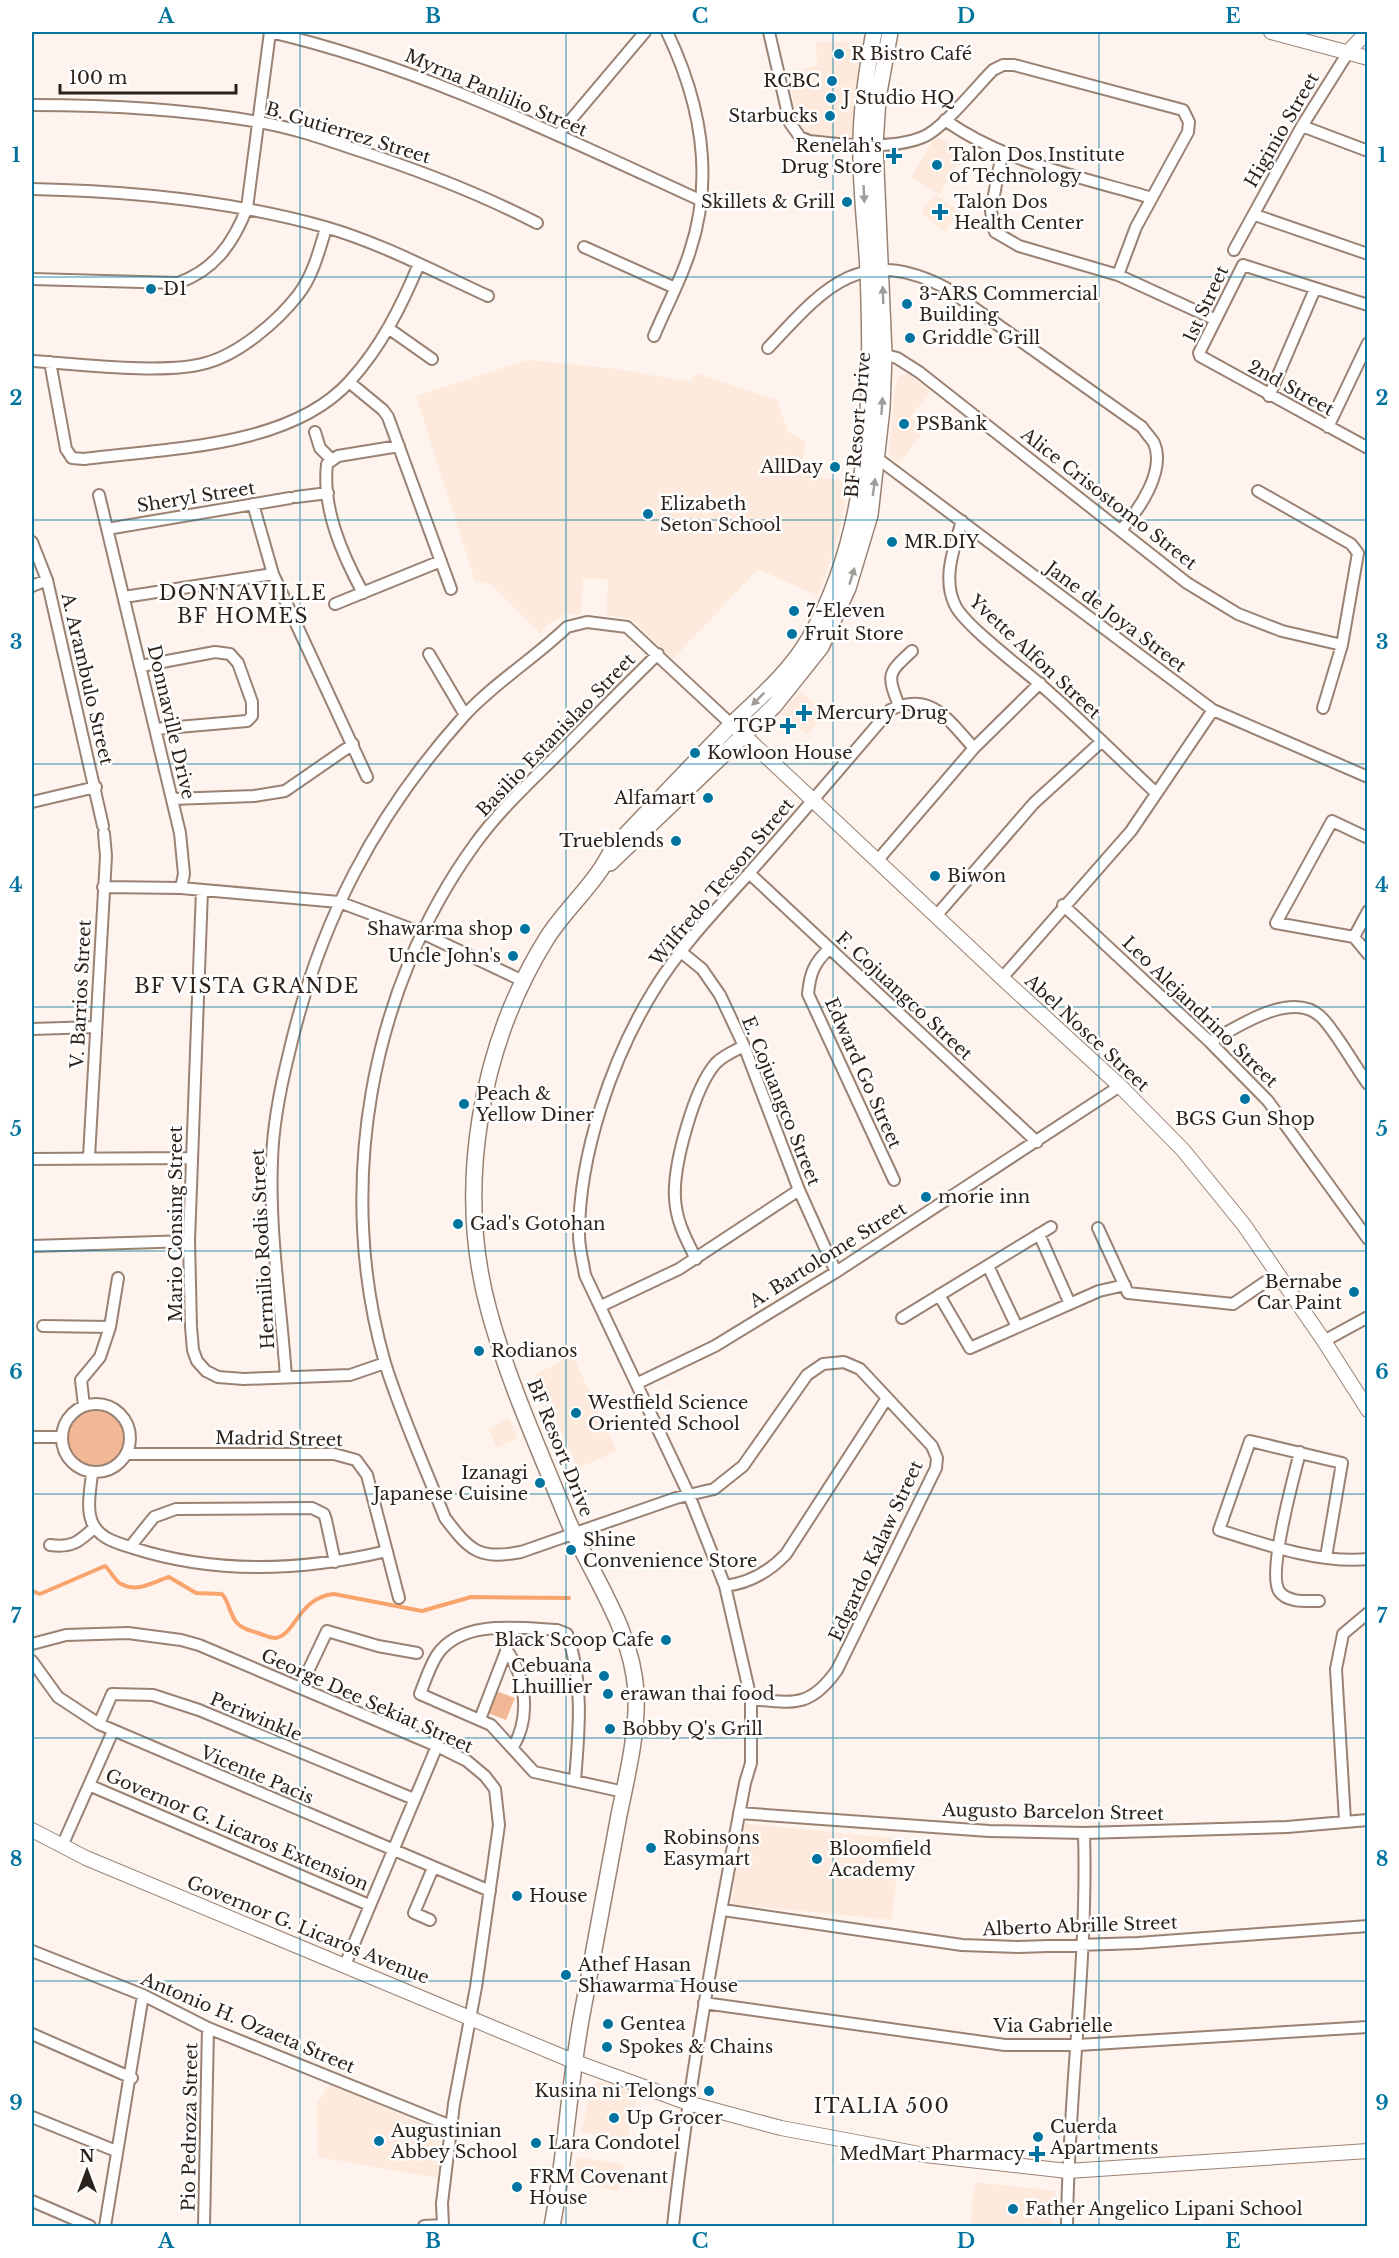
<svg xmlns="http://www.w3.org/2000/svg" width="1399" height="2258" font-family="'Libre Baskerville',serif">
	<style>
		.built { fill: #fee9dd }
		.green { fill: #f2b794 }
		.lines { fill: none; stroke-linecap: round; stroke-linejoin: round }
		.stream { stroke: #faa46d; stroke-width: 4 }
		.minor-casing { stroke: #9a8273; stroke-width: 14 }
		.tertiary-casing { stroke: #9a8273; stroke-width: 16 }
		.secondary-casing { stroke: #9a8273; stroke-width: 18 }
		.minor { stroke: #fff; stroke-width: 10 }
		.tertiary { stroke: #fff; stroke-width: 14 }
		.secondary { stroke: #fff; stroke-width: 15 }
		.oneway { fill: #a09c99 }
		.grid { fill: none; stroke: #00749e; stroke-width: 1.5; stroke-opacity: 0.55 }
		.poi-dot { fill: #00749e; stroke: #fff; stroke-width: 2 }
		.labels { text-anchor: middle; stroke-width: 5; stroke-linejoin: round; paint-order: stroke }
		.poi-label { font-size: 18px; fill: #2c221c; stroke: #fff; text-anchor: start }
		.street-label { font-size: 18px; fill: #2c221c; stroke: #fff }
		.neighbourhood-label { font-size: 20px; letter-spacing: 1.5px; fill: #2c221c; stroke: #fff }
		.neatline { fill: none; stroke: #00749e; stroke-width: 2 }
		.grid-label { font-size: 20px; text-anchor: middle; font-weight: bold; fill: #00749e }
	</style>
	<rect width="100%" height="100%" fill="#fff4ed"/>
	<path class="built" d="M816,42H863L853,138L817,137L807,133L799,124L787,73L817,66Z
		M935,136L964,152L940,194L911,178Z
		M935,194L959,211L945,231L921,213Z
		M527,360L610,368L691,382L696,373L777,400L788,432L806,441L801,473L850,483L836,544L818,596L758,569L673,659L631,619L606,615L608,579H583L581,614H566L550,623L540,633L490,584L475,581L416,396Z
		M908,374L930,391L910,418L925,430L898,464L889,453L895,386L899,376Z
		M801,692L826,712L808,735L781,714Z
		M573,1356L617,1451L578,1468L535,1374Z
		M509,1418L517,1438L497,1448L489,1429Z
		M740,1823L900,1839L892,1920L732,1904Z
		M597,2082H606L638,2095L627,2140L581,2132L591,2088Z
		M331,2084L436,2130L442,2151L437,2178L318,2157L317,2103Z
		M577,2157L623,2164L619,2191L572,2183Z
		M975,2182L1056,2191L1052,2226H970Z"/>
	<path class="green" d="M68 1438a28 28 0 1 1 56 0a28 28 0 1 1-56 0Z
		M496,1691L515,1698L506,1720L488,1713Z"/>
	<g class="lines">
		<path class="stream" d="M32,1591L40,1594L105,1566C111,1571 115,1581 121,1584C138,1593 153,1582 169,1577L196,1593L222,1594C230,1603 229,1614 237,1623C242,1629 251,1631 258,1633C264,1635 270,1638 276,1638C295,1635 299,1597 334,1594L422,1611L471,1597L569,1598"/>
		<defs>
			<path id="minor" d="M270,32C421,67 562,137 702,201
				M769,32L790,123L800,137L809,141C842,145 892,150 923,137C943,129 977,86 993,70L1003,65H1014L1183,110L1189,122L1188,132L1136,227L1118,275
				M32,105C106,105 185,109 259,122C290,127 322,138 351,148C416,169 477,192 537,223
				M945,120C1005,163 1082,177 1152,198
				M1302,126L1368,151
				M558,135L645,32
				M1002,153L991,211L995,232L1019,246L1118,275L1214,319
				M32,189C130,191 229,200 325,227C381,243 435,272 488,296
				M1255,215L1368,254
				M584,247L673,287
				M1234,250L1302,126L1349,51
				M32,279L178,283C214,270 233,244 247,208L270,32
				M1368,305L1243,265L1199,353L1200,356L1368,448
				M388,328L432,359
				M654,336C665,309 682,278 690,251C715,176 700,101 667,32
				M768,348C823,289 860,243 946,288L1142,427C1145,432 1151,438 1154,443C1166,471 1139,510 1121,530
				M878,353L897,358L919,372L1187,583L1238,614L1282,631L1342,645
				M32,361C77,364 165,375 206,363C239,354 277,322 298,295C313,276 319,251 326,228
				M50,362L66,449L72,458L84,459C167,448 290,448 350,381C381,347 401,307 419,264
				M349,382L383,410L388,417L451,589
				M1269,396L1315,289
				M1328,427L1368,343
				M315,432L320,448L331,459
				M873,455L1213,710L1368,777
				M1258,491L1351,544L1358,553L1342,645L1323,708
				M99,495L180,833L184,874L181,888
				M296,497L328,493
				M253,504L273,574L367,777
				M962,521C954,547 942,579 955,605C964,625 1023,669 1042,686C1081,720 1118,757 1155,792
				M107,529L290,498
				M32,542L47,580L103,826
				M32,586L47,580
				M363,593C342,554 322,509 327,464L338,456L399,446
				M124,597L273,574
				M335,604L441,561
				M429,654L465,715
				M658,654C623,688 589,723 554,758C526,786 498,812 475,844C369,990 335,1190 385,1363C401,1415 425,1467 445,1518C470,1551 479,1560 521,1552L676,1498L714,1489L743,1466L807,1375L823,1364L844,1362L860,1369L932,1446L937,1458L936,1468L837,1670C810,1708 794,1703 751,1699
				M141,666L215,652L230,654L238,663L252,702V716L247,721L155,729
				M899,706C887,674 887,674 912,651
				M172,799L254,796L285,791L353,744
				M32,802L96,787
				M1368,838L1332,821L1276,923L1354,937L1368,954
				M877,861L974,748L1040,683
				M749,873L1037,1142
				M103,887L181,888L339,902L422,933L523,981
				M202,890L189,1241L191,1327L193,1350L197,1361L206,1371L218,1377L244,1379L350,1375L385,1363
				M1063,905L1210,1042L1268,1101L1368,1239
				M936,916L1034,803L1101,742
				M1354,937L1368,911
				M829,949C814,963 810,973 808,994L894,1180
				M681,952L702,969L720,995L744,1046L799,1190L836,1272
				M1002,978L1131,831L1213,710
				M32,1029L95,1027
				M1210,1042C1237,1027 1291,990 1320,1016C1333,1027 1356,1068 1368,1084
				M89,1157L106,856L104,833
				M32,1159L191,1158
				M1098,1228L1128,1293L1233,1304L1277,1274
				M1039,1234L1070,1304
				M32,1246L189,1241
				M696,1259C686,1239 676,1221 675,1198C673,1165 694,1088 716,1063C724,1055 734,1051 744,1046
				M988,1266L1017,1327
				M939,1295L970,1348L1099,1291L1125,1285
				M601,1306L679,1269L799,1190
				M902,1318L1051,1227
				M43,1326L110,1327
				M1324,1341L1368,1317
				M286,1377C281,1305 269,1232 272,1160C273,1124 280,1089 289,1053C319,923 375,815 464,716C494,683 535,658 567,627L587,622L627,627L732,725
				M638,1383L715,1346L836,1272L1120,1086
				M62 1438a34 34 0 1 1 68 0a34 34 0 1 1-68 0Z
				M84,1406L81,1380L100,1357L110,1327L118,1278
				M32,1437H61
				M1300,1452C1294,1477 1267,1572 1279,1591C1287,1603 1307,1601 1319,1601
				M126,1454H334L356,1460L367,1475L399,1598
				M92,1472C91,1487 86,1508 92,1522C99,1539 118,1543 133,1548C217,1575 303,1571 387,1551
				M50,1545C72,1548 79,1542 95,1527
				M130,1547L154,1517L176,1509L312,1508L324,1514L326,1520L335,1562
				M1326,1557L1342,1463L1250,1441L1219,1530C1263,1544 1321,1564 1368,1559
				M725,1586C750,1583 769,1572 786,1554L887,1398
				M32,1644L66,1635L128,1633L181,1640L199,1645L437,1746L467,1761L485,1776L495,1789L499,1825L476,1987L454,2104L442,2203L443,2226
				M506,1649C526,1677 531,1717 513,1747
				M32,1661L58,1697L99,1724L490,1891
				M300,1688L327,1631L378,1646L417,1653
				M480,1719L515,1628
				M99,1724L112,1694L153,1695L199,1710L414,1799
				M575,1780C579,1732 584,1681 567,1634L557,1630C520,1628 461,1619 437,1655C430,1666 425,1681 420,1694L491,1725L534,1772L624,1792
				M91,1786L369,1905
				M739,1813L989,1831L1084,1833L1287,1827L1368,1820
				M1345,1821L1336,1669L1343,1634L1368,1613
				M62,1846L113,1731
				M723,1910L962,1945L1018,1947L1138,1943L1368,1926
				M430,1920L414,1913L433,1868
				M32,1951L143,1995L208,2028L451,2126
				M345,1965L437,1746
				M704,2003L1005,2045H1078L1368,2027
				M32,2034L132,2078
				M32,2117L116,2151
				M32,2201L90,2226
				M105,2226L143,1995
				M204,2226L208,2028
				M424,2226L443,2225
				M673,2226C689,2078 717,1930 745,1783L751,1763V1699L725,1586L689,1495L585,1275C583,1262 579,1248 579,1235C579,1154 612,1058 654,990C680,947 717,909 751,871C798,818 844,764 890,710C931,690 949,721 974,748
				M1067,2226C1068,2095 1088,1964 1084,1833"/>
			<path id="tertiary" d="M1271,32L1368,58
				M1349,51L1367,32
				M736,728L1002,978L1120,1086L1183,1150L1244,1225L1324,1341L1368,1410
				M32,1830L86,1858L573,2061L688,2103L781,2128L925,2155L1068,2171L1368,2151"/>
			<path id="secondary" d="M610,863L774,706L821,647L848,588L870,515L882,408L884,354L875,145L878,98L890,32
				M552,2226C566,2155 569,2081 583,2009C595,1945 607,1880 619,1815C627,1776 638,1732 636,1692C632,1627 590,1574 566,1516C539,1449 508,1381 489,1311C455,1188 480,1045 547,938C563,913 585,893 601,869C607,860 610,852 617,844C654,805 692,765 730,726C758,699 789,673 809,639C872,530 873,393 868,271C866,229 860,186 861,144C861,106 867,69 874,32"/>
		</defs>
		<use href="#minor" class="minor-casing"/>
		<use href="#tertiary" class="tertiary-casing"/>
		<use href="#secondary" class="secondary-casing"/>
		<use href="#minor" class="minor"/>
		<use href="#tertiary" class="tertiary"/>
		<use href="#secondary" class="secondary"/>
	</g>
	<defs><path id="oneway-solid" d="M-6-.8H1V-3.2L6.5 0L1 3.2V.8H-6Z" transform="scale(1.5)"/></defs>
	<g class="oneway">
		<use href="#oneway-solid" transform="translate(864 194) rotate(87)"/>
		<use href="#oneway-solid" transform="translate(883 295) rotate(-92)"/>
		<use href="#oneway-solid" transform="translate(882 406) rotate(-86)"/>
		<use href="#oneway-solid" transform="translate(874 487) rotate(-82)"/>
		<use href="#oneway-solid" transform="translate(852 576) rotate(-73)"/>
		<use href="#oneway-solid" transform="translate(758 699) rotate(135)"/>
	</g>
	<path class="grid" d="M300,32V2226M566,32V2226M833,32V2226M1099,32V2226M32,277H1368M32,520H1368M32,764H1368M32,1007H1368M32,1251H1368M32,1494H1368M32,1738H1368M32,1981H1368"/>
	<g class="poi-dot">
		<circle cx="839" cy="54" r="6"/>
		<circle cx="832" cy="81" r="6"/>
		<circle cx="831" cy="98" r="6"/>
		<circle cx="830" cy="116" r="6"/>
		<path d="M891 147h6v6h6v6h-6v6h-6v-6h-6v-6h6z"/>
		<circle cx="937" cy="165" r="6"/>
		<circle cx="847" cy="202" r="6"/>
		<path d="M937 203h6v6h6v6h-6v6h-6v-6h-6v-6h6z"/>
		<circle cx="151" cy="289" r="6"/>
		<circle cx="907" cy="304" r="6"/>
		<circle cx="910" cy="338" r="6"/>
		<circle cx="904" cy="424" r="6"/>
		<circle cx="835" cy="467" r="6"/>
		<circle cx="648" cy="514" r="6"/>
		<circle cx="892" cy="542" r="6"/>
		<circle cx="794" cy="611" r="6"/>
		<circle cx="792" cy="634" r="6"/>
		<path d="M801 704h6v6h6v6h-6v6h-6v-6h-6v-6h6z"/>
		<path d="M785 717h6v6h6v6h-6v6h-6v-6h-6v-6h6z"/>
		<circle cx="695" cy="753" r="6"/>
		<circle cx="708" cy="798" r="6"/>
		<circle cx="676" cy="841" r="6"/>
		<circle cx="935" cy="876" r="6"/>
		<circle cx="525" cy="929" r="6"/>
		<circle cx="513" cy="956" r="6"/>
		<circle cx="1245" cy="1099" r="6"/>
		<circle cx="464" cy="1104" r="6"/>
		<circle cx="926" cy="1197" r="6"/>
		<circle cx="458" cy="1224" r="6"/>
		<circle cx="1354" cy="1292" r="6"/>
		<circle cx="479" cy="1351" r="6"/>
		<circle cx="576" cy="1413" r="6"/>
		<circle cx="540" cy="1483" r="6"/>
		<circle cx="571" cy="1550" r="6"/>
		<circle cx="666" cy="1640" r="6"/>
		<circle cx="604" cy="1676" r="6"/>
		<circle cx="608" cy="1694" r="6"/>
		<circle cx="610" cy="1729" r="6"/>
		<circle cx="651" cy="1848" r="6"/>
		<circle cx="817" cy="1859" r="6"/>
		<circle cx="517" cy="1896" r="6"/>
		<circle cx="566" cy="1975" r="6"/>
		<circle cx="608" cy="2024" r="6"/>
		<circle cx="607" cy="2047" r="6"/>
		<circle cx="709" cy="2091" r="6"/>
		<circle cx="614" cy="2118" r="6"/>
		<circle cx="1038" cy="2137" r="6"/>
		<circle cx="379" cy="2141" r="6"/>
		<circle cx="536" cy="2143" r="6"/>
		<path d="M1034 2145h6v6h6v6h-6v6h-6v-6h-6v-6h6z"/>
		<circle cx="517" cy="2187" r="6"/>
		<circle cx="1013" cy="2209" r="6"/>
	</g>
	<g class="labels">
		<g class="poi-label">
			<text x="851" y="60">R Bistro Café</text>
			<text x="820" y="87" text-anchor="end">RCBC</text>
			<text x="843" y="104">J Studio HQ</text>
			<text x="818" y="122" text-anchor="end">Starbucks</text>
			<text x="882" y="152" text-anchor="end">Renelah's<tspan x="882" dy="21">Drug Store</tspan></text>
			<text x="949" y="161">Talon Dos Institute<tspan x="949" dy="21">of Technology</tspan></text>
			<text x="835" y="208" text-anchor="end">Skillets &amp; Grill</text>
			<text x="954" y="208">Talon Dos<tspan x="954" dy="21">Health Center</tspan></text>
			<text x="163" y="295">D1</text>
			<text x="919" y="300">3-ARS Commercial<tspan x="919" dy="21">Building</tspan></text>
			<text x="922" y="344">Griddle Grill</text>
			<text x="916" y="430">PSBank</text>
			<text x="823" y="473" text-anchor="end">AllDay</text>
			<text x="660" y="510">Elizabeth<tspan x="660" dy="21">Seton School</tspan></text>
			<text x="904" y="548">MR.DIY</text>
			<text x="806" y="617">7-Eleven</text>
			<text x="804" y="640">Fruit Store</text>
			<text x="816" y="719">Mercury Drug</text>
			<text x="776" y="732" text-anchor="end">TGP</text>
			<text x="707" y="759">Kowloon House</text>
			<text x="696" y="804" text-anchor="end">Alfamart</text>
			<text x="664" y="847" text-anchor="end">Trueblends</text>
			<text x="947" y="882">Biwon</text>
			<text x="513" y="935" text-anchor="end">Shawarma shop</text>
			<text x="501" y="962" text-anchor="end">Uncle John's</text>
			<text x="476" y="1100">Peach &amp;<tspan x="476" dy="21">Yellow Diner</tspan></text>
			<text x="1245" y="1125" text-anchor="middle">BGS Gun Shop</text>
			<text x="938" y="1203">morie inn</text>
			<text x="470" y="1230">Gad's Gotohan</text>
			<text x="1342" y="1288" text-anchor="end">Bernabe<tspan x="1342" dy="21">Car Paint</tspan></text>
			<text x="491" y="1357">Rodianos</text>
			<text x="588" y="1409">Westfield Science<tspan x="588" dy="21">Oriented School</tspan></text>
			<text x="528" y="1479" text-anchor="end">Izanagi<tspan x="528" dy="21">Japanese Cuisine</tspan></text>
			<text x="583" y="1546">Shine<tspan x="583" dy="21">Convenience Store</tspan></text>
			<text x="654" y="1646" text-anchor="end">Black Scoop Cafe</text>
			<text x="592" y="1672" text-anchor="end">Cebuana<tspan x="592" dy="21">Lhuillier</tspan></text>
			<text x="620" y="1700">erawan thai food</text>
			<text x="622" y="1735">Bobby Q's Grill</text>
			<text x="663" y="1844">Robinsons<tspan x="663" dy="21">Easymart</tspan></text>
			<text x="829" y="1855">Bloomfield<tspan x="829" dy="21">Academy</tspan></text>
			<text x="529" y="1902">House</text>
			<text x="578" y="1971">Athef Hasan<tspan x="578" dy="21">Shawarma House</tspan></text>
			<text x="620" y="2030">Gentea</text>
			<text x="619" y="2053">Spokes &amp; Chains</text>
			<text x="697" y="2097" text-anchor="end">Kusina ni Telongs</text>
			<text x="626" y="2124">Up Grocer</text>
			<text x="1050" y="2133">Cuerda<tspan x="1050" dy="21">Apartments</tspan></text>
			<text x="391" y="2137">Augustinian<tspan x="391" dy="21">Abbey School</tspan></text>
			<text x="548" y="2149">Lara Condotel</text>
			<text x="1025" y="2160" text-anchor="end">MedMart Pharmacy</text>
			<text x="529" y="2183">FRM Covenant<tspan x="529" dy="21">House</tspan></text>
			<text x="1025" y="2215">Father Angelico Lipani School</text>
		</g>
		<g class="street-label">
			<text transform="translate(496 93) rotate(23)" y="6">Myrna Panlilio Street</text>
			<text transform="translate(1282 130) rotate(-60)" y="6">Higinio Street</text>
			<text transform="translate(348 133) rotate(17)" y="6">B. Gutierrez Street</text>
			<text transform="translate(1206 304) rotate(-65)" y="6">1st Street</text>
			<text transform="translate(1291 388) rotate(29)" y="6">2nd Street</text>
			<text transform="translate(858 425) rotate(-85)" y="6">BF Resort Drive</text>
			<text transform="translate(196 497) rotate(-9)" y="6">Sheryl Street</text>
			<text transform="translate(1109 499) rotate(38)" y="6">Alice Crisostomo Street</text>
			<text transform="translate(1116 617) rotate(37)" y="6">Jane de Joya Street</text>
			<text transform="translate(1035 657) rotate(43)" y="6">Yvette Alfon Street</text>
			<text transform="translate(87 679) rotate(77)" y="6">A. Arambulo Street</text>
			<text transform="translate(171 722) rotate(77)" y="6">Donnaville Drive</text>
			<text transform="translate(556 735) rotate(-46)" y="6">Basilio Estanislao Street</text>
			<text transform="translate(722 882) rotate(-50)" y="6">Wilfredo Tecson Street</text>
			<text transform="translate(81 994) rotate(-87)" y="6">V. Barrios Street</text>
			<text transform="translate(904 996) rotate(43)" y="6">F. Cojuangco Street</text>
			<text transform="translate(1200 1012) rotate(44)" y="6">Leo Alejandrino Street</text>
			<text transform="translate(1087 1033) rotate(43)" y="6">Abel Nosce Street</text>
			<text transform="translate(863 1073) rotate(66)" y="6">Edward Go Street</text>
			<text transform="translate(781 1101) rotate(68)" y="6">E. Cojuangco Street</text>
			<text transform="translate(176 1224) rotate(-90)" y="6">Mario Consing Street</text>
			<text transform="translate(263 1249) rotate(-93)" y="6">Hermilio Rodis Street</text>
			<text transform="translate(828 1255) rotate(-32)" y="6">A. Bartolome Street</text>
			<text transform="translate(279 1439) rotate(1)" y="6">Madrid Street</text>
			<text transform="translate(560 1448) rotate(68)" y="6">BF Resort Drive</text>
			<text transform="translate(876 1551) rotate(-65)" y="6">Edgardo Kalaw Street</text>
			<text transform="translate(367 1701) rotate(24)" y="6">George Dee Sekiat Street</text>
			<text transform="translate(256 1717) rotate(23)" y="6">Periwinkle</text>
			<text transform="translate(257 1775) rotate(23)" y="6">Vicente Pacis</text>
			<text transform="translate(1053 1812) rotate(1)" y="6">Augusto Barcelon Street</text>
			<text transform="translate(237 1830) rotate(23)" y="6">Governor G. Licaros Extension</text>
			<text transform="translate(1080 1926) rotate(-2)" y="6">Alberto Abrille Street</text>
			<text transform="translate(308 1930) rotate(22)" y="6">Governor G. Licaros Avenue</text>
			<text transform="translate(248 2023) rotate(23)" y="6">Antonio H. Ozaeta Street</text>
			<text x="1053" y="2032">Via Gabrielle</text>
			<text transform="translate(190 2127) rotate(-89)" y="6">Pio Pedroza Street</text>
		</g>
		<g class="neighbourhood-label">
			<text x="243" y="600">DONNAVILLE<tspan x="243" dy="23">BF HOMES</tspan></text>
			<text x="247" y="993">BF VISTA GRANDE</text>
			<text x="882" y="2113">ITALIA 500</text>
		</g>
	</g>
	<rect width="1399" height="2258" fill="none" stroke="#ffffff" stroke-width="66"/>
	<g transform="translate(87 2171)" stroke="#ffffff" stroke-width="4.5" paint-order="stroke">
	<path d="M0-4.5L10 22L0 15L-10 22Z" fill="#2c221c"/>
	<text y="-9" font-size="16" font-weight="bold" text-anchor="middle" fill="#2c221c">N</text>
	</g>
	<path d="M60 84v9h176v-9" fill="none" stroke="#2c221c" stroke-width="3"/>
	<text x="69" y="84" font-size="18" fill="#2c221c" stroke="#ffffff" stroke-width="4.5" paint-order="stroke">100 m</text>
	<rect x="33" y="33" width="1333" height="2192" class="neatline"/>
	<g class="grid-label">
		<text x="166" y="23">A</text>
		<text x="433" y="23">B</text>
		<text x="700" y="23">C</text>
		<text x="966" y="23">D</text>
		<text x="1233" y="23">E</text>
		<text x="16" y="162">1</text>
		<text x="1382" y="162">1</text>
		<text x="16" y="405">2</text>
		<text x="1382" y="405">2</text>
		<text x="16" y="649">3</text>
		<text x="1382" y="649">3</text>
		<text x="16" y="892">4</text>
		<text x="1382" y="892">4</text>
		<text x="16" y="1136">5</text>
		<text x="1382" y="1136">5</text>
		<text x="16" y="1379">6</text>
		<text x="1382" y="1379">6</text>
		<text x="16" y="1623">7</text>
		<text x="1382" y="1623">7</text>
		<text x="16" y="1866">8</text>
		<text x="1382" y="1866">8</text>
		<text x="16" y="2110">9</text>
		<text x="1382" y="2110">9</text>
		<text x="166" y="2248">A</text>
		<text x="433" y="2248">B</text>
		<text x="700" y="2248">C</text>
		<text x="966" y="2248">D</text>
		<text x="1233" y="2248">E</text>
	</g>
</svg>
